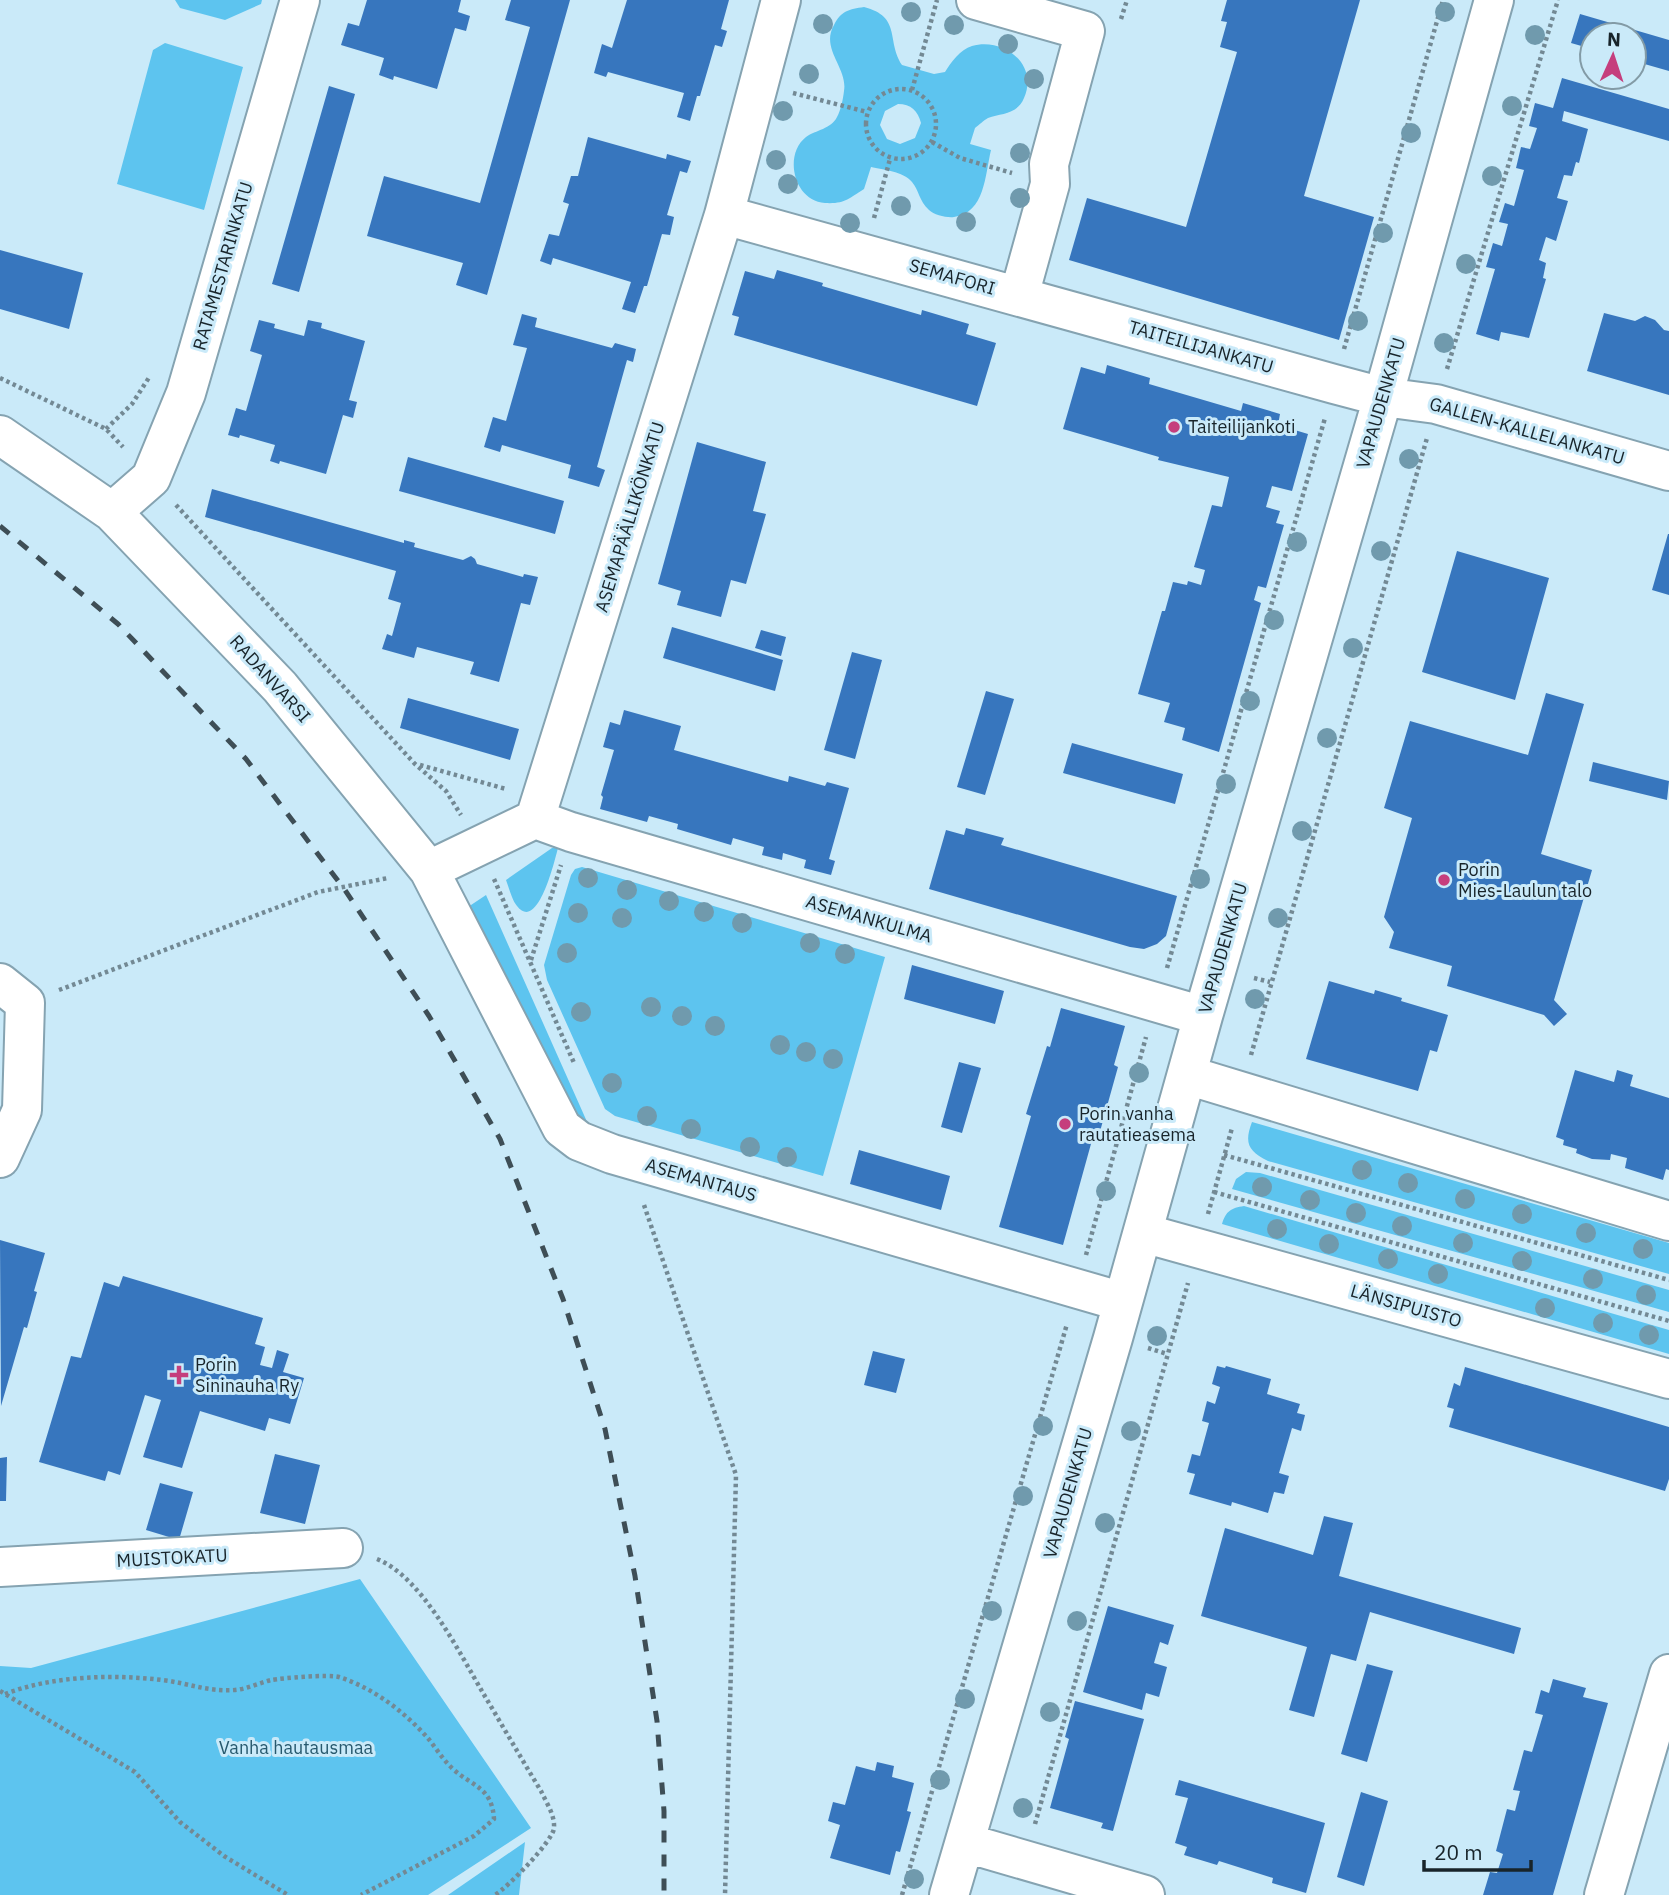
<svg xmlns="http://www.w3.org/2000/svg" width="1669" height="1895" font-family="'IBM Plex Sans',sans-serif">
	<style>
		.green { fill: #5dc4ef; fill-rule: evenodd }
		.building { fill: #3776be }
		.lines { fill: none; stroke-linecap: round; stroke-linejoin: round }
		.minor-casing { stroke: #85a3b1; stroke-width: 42 }
		.path { stroke: #738994; stroke-width: 4.5; stroke-dasharray: 3.5 3.5; stroke-linecap: butt }
		.minor { stroke: #fff; stroke-width: 38 }
		.rail { stroke: #3e4e56; stroke-width: 5; stroke-dasharray: 12 12; stroke-linecap: butt }
		.tree { fill: #709aad }
		.poi-dot { fill: #c53e7d; stroke: #caeaf9; stroke-width: 2.5 }
		.labels { text-anchor: middle; stroke-width: 6; stroke-linejoin: round; paint-order: stroke }
		.street-label { font-size: 18px; fill: #18242a; stroke: #caeaf9 }
		.poi-label { font-size: 18px; fill: #18242a; stroke: #caeaf9; text-anchor: start }
		.park-label { font-size: 18px; fill: #27596e; stroke: #caeaf9 }
	</style>
	<rect width="100%" height="100%" fill="#caeaf9"/>
	<path class="green" d="M175,0H262L261,4L225,20L180,8Z
		M864,7C902,17 886,40 902,65L934,74L945,72C951,62 960,50 972,46C1003,37 1039,64 1024,98C1017,115 1001,113 988,118C984,120 979,125 975,128L970,144L991,150C985,175 985,213 954,217C947,218 934,215 929,210C919,201 919,190 912,182C903,171 883,170 871,167L864,189C848,199 845,204 825,203C794,201 783,155 806,137C816,130 831,129 837,117C841,110 843,99 844,91C848,68 820,49 834,25C841,11 849,9 864,7ZM898,104C911,104 918,111 921,123L915,138L900,144L887,139L880,125L885,111Z
		M165,43L243,67L204,210L117,184L153,50Z
		M552,848H558C555,859 538,933 517,906C512,900 509,888 506,880Z
		M582,867L885,957L823,1176L615,1116L605,1109L547,980L544,965L571,875L575,869Z
		M486,895L588,1124L575,1115L465,909Z
		M1252,1122L1669,1243V1274L1268,1161C1248,1151 1244,1143 1252,1122Z
		M1246,1172L1260,1173L1669,1290V1312L1232,1189L1236,1179Z
		M1244,1206L1669,1330V1354L1222,1224C1226,1211 1231,1208 1244,1206Z
		M360,1579L531,1828L428,1895H0V1666L31,1668Z
		M525,1842L519,1895H448Z"/>
	<path class="building" d="M367,0H461L458,12L470,16L466,31L455,28L437,89L394,76L393,80L379,75L384,58L341,45L348,23L359,26Z
		M511,0H570L487,295L456,285L463,263L367,236L384,176L480,203L530,27L505,20Z
		M627,0H729L721,29L727,31L722,47L715,45L700,96H697L690,121L677,117L684,93L608,72L606,77L594,73L602,44L612,48Z
		M1227,0H1360L1304,196L1374,217L1339,340L1069,260L1087,198L1186,227L1237,52L1220,47L1227,22L1221,21Z
		M1580,14L1669,40V71L1634,61V35H1592V49L1571,43Z
		M1562,78L1669,109V141L1564,111L1562,121L1588,129L1579,163L1576,162L1572,176L1564,175L1557,198L1568,201L1556,241L1546,237L1539,260L1546,263L1543,278L1546,279L1529,338L1501,332L1499,341L1476,334L1495,269L1486,267L1493,243L1502,246L1508,224L1499,222L1505,203L1514,206L1524,170L1516,168L1521,147L1530,149L1537,128L1529,126L1535,103L1553,108Z
		M329,86L355,94L299,292L272,284Z
		M588,137L666,159L667,154L691,161L687,173L680,171L667,215L674,217L670,235L662,234L647,286H644L635,313L622,309L631,282L553,258L551,265L540,261L549,234L559,236L569,204L563,202L571,176H578Z
		M0,250L83,273L69,329L0,309Z
		M777,270L823,283L822,286L921,315L922,310L969,324L966,334L996,343L977,406L734,335L739,317L732,315L745,271L774,279Z
		M1604,313L1635,321L1645,316L1655,320L1664,330L1669,331V395L1587,371Z
		M522,314L537,318L535,327L612,348L615,343L636,349L633,362L627,360L597,467L605,470L599,487L568,478L571,465L502,445L500,452L484,447L493,417L506,421L527,348L513,345Z
		M259,320L275,324L274,328L304,336L308,320L322,323L321,328L365,341L349,400L357,402L353,418L343,415L326,474L280,461L279,464L270,461L275,445L240,435L239,438L228,435L236,408L246,411L262,355L250,351Z
		M1107,365L1150,378L1149,384L1241,411L1243,403L1280,414L1278,425L1308,434L1292,491L1272,486L1266,507L1280,511L1276,523L1284,525L1266,588L1258,586L1254,600L1261,603L1219,752L1182,740L1185,728L1164,722L1170,703L1138,694L1162,611H1165L1173,582L1187,585L1188,581L1201,585L1205,570L1194,567L1212,505L1222,507L1229,477L1158,460L1159,457L1063,429L1081,367L1105,374Z
		M697,442L766,462L753,511L766,514L746,584L731,580L721,617L677,605L681,591L658,584Z
		M408,457L564,501L555,534L399,491Z
		M212,489L404,543V540L415,543L414,547L463,560L471,556L475,559L477,564L523,577L524,574L538,577L530,605L521,603L499,682L470,674L474,662L417,647L414,658L382,649L387,634L392,636L401,603L388,599L396,571L205,517Z
		M1668,534H1669V595L1652,590Z
		M1457,551L1549,578L1515,700L1422,672Z
		M672,627L783,660L775,691L663,658Z
		M761,630L786,637L781,656L755,648Z
		M852,652L882,660L855,759L824,750Z
		M986,691L1014,699L985,795L957,787Z
		M1546,693L1584,704L1541,854L1592,870L1554,1000L1567,1014L1554,1026L1544,1015L1447,986L1452,966L1389,948L1394,932L1384,917L1412,818L1384,808L1410,721L1528,755Z
		M408,698L519,729L510,760L400,728Z
		M624,710L681,726L674,750L788,782L789,776L825,786L827,782L849,788L829,859L835,861L831,875L804,868L806,860L783,853L782,860L762,855L764,847L733,838L731,845L677,829L678,824L649,816L647,822L600,809L603,797L601,795L614,750L603,747L610,722L620,725Z
		M1072,743L1183,774L1175,804L1063,773Z
		M1593,762L1669,781L1667,800L1589,781Z
		M966,828L1004,838L1001,845L1177,896L1166,936L1157,944L1144,949L1130,947L929,889L946,830L964,835Z
		M912,965L1004,991L995,1024L904,999Z
		M1329,981L1374,994L1375,990L1402,998L1401,1001L1448,1015L1437,1052L1430,1050L1418,1091L1306,1059Z
		M1061,1008L1125,1026L1114,1065L1118,1067L1099,1135L1094,1133L1063,1245L999,1227L1031,1116L1026,1114L1047,1046L1050,1047Z
		M959,1062L981,1068L962,1133L941,1127Z
		M1575,1070L1614,1082L1617,1070L1633,1075L1630,1086L1669,1098V1170L1666,1169L1663,1180L1625,1168L1627,1158L1611,1154L1610,1160L1592,1159L1576,1153L1577,1149L1563,1145L1564,1140L1556,1137Z
		M859,1150L950,1176L941,1210L850,1184Z
		M0,1240L45,1253L34,1291L37,1292L27,1328L24,1327L1,1406Z
		M123,1276L263,1318L255,1344L265,1347L260,1365L272,1368L277,1350L289,1354L283,1372L304,1378L290,1424L269,1418L265,1431L200,1411L182,1468L143,1457L161,1400L145,1395L120,1475L108,1471L105,1481L39,1462L71,1356L81,1358L104,1282L119,1287Z
		M873,1351L905,1359L896,1393L864,1385Z
		M1217,1366L1225,1368L1226,1366L1271,1379L1267,1394L1300,1404L1297,1413L1305,1415L1301,1431L1292,1428L1279,1473L1289,1476L1284,1494L1274,1492L1268,1513L1232,1502L1231,1506L1189,1494L1195,1474L1187,1472L1192,1454L1200,1456L1209,1423L1202,1421L1207,1401L1215,1404L1220,1387L1212,1384Z
		M1465,1367L1669,1427V1479L1665,1491L1449,1427L1454,1409L1447,1407L1454,1383L1460,1386Z
		M275,1454L320,1465L305,1524L260,1513Z
		M7,1457L6,1501H0V1458Z
		M160,1483L193,1492L179,1540L146,1530Z
		M1324,1516L1353,1523L1339,1576L1521,1628L1514,1654L1370,1612L1356,1661L1331,1654L1314,1717L1289,1710L1307,1647L1201,1616L1225,1528L1313,1555Z
		M1108,1606L1174,1625L1168,1645L1160,1642L1154,1663L1167,1667L1159,1697L1146,1693L1142,1710L1083,1692Z
		M1367,1664L1393,1671L1367,1762L1341,1754Z
		M1553,1679L1586,1688L1583,1697L1608,1703L1553,1895H1483L1490,1872L1497,1873L1503,1854L1496,1851L1507,1809L1515,1811L1520,1791L1513,1790L1524,1750L1532,1752L1543,1715L1535,1713L1541,1690L1549,1693Z
		M1075,1701L1144,1719L1113,1831L1101,1828L1103,1823L1050,1808L1069,1739L1065,1737Z
		M877,1762L894,1766L892,1777L914,1783L907,1811L911,1812L900,1852L896,1851L890,1875L830,1858L840,1825L828,1821L833,1802L845,1805L856,1766L875,1771Z
		M1179,1780L1325,1823L1306,1893L1272,1883L1273,1878L1219,1861L1217,1865L1184,1855L1187,1847L1175,1843L1188,1798L1175,1795Z
		M1361,1792L1388,1801L1364,1886L1337,1877Z"/>
	<g class="lines">
		<defs>
			<path id="minor" d="M781,0L724,215L1334,384L1383,397L1436,404L1669,471
				M976,0L1085,31L1049,164L1050,184L1019,296
				M0,435L112,512L280,687L429,870L535,819
				M112,512L151,478L186,393L300,0
				M535,819L571,832L1203,1016
				M535,819L724,215
				M429,870L562,1128L579,1141L612,1154L1123,1302
				M0,983L25,1003L22,1110L0,1158
				M1187,1075L1669,1221
				M1143,1233L1669,1379
				M0,1567L343,1548
				M966,1843L1145,1895
				M949,1895L1113,1338L1203,1016L1383,397L1494,0
				M1604,1895L1669,1674"/>
		</defs>
		<use href="#minor" class="minor-casing"/>
		<path class="path" d="M1121,19L1127,0
			M866 124a35 35 0 1 1 70 0a35 35 0 1 1-70 0Z
			M912,90L937,0
			M793,93L867,112
			M932,142L960,158L1012,173
			M874,218L890,159
			M1344,349L1443,0
			M1447,369L1558,0
			M0,378L106,429L123,447
			M106,429L132,404L150,376
			M176,505L415,764L446,791L461,815
			M420,765L506,789
			M494,879L574,1063
			M531,960L561,865
			M1167,968L1325,418
			M1254,978L1270,982
			M59,990L318,892L388,878
			M1251,1055L1427,438
			M1224,1155L1669,1280
			M1214,1192L1669,1321
			M644,1205L736,1475L725,1895
			M1208,1214L1232,1128
			M1086,1255L1146,1037
			M1148,1348L1167,1354
			M377,1559C422,1577 459,1652 483,1693C502,1725 521,1758 541,1791C546,1802 555,1815 554,1828C553,1841 508,1887 495,1895
			M0,1691L135,1772L180,1822L224,1856L288,1895
			M5,1694C52,1676 111,1674 162,1680C188,1683 207,1692 235,1690C247,1689 259,1683 271,1680C283,1678 329,1674 339,1677C373,1688 402,1710 426,1736C435,1746 442,1759 453,1769C473,1787 492,1787 494,1819L474,1836L361,1895
			M1035,1824L1188,1283
			M902,1895L1067,1324"/>
		<use href="#minor" class="minor"/>
		<path class="rail" d="M0,526L118,624L246,759L345,890L429,1016L500,1139L563,1299L605,1429L635,1576L657,1721L664,1811V1895"/>
	</g>
	<g class="tree">
		<circle cx="911" cy="12" r="10"/>
		<circle cx="1445" cy="12" r="10"/>
		<circle cx="823" cy="24" r="10"/>
		<circle cx="954" cy="25" r="10"/>
		<circle cx="1535" cy="35" r="10"/>
		<circle cx="1008" cy="44" r="10"/>
		<circle cx="809" cy="74" r="10"/>
		<circle cx="1034" cy="79" r="10"/>
		<circle cx="1512" cy="106" r="10"/>
		<circle cx="783" cy="111" r="10"/>
		<circle cx="1411" cy="133" r="10"/>
		<circle cx="1020" cy="153" r="10"/>
		<circle cx="776" cy="160" r="10"/>
		<circle cx="1492" cy="176" r="10"/>
		<circle cx="788" cy="184" r="10"/>
		<circle cx="1020" cy="198" r="10"/>
		<circle cx="901" cy="206" r="10"/>
		<circle cx="966" cy="222" r="10"/>
		<circle cx="850" cy="223" r="10"/>
		<circle cx="1383" cy="233" r="10"/>
		<circle cx="1466" cy="264" r="10"/>
		<circle cx="1358" cy="321" r="10"/>
		<circle cx="1444" cy="343" r="10"/>
		<circle cx="1409" cy="459" r="10"/>
		<circle cx="1297" cy="542" r="10"/>
		<circle cx="1381" cy="551" r="10"/>
		<circle cx="1274" cy="620" r="10"/>
		<circle cx="1353" cy="648" r="10"/>
		<circle cx="1250" cy="701" r="10"/>
		<circle cx="1327" cy="738" r="10"/>
		<circle cx="1226" cy="784" r="10"/>
		<circle cx="1302" cy="831" r="10"/>
		<circle cx="588" cy="878" r="10"/>
		<circle cx="1200" cy="879" r="10"/>
		<circle cx="627" cy="890" r="10"/>
		<circle cx="669" cy="901" r="10"/>
		<circle cx="704" cy="912" r="10"/>
		<circle cx="578" cy="913" r="10"/>
		<circle cx="622" cy="918" r="10"/>
		<circle cx="1278" cy="918" r="10"/>
		<circle cx="742" cy="923" r="10"/>
		<circle cx="810" cy="943" r="10"/>
		<circle cx="567" cy="953" r="10"/>
		<circle cx="845" cy="954" r="10"/>
		<circle cx="1255" cy="999" r="10"/>
		<circle cx="651" cy="1007" r="10"/>
		<circle cx="581" cy="1012" r="10"/>
		<circle cx="682" cy="1016" r="10"/>
		<circle cx="715" cy="1026" r="10"/>
		<circle cx="780" cy="1045" r="10"/>
		<circle cx="806" cy="1052" r="10"/>
		<circle cx="833" cy="1059" r="10"/>
		<circle cx="1139" cy="1073" r="10"/>
		<circle cx="612" cy="1083" r="10"/>
		<circle cx="647" cy="1116" r="10"/>
		<circle cx="691" cy="1129" r="10"/>
		<circle cx="750" cy="1147" r="10"/>
		<circle cx="787" cy="1157" r="10"/>
		<circle cx="1362" cy="1170" r="10"/>
		<circle cx="1408" cy="1183" r="10"/>
		<circle cx="1262" cy="1187" r="10"/>
		<circle cx="1106" cy="1191" r="10"/>
		<circle cx="1465" cy="1199" r="10"/>
		<circle cx="1310" cy="1200" r="10"/>
		<circle cx="1356" cy="1213" r="10"/>
		<circle cx="1522" cy="1214" r="10"/>
		<circle cx="1402" cy="1226" r="10"/>
		<circle cx="1277" cy="1229" r="10"/>
		<circle cx="1586" cy="1233" r="10"/>
		<circle cx="1463" cy="1243" r="10"/>
		<circle cx="1329" cy="1244" r="10"/>
		<circle cx="1643" cy="1249" r="10"/>
		<circle cx="1388" cy="1259" r="10"/>
		<circle cx="1522" cy="1261" r="10"/>
		<circle cx="1438" cy="1274" r="10"/>
		<circle cx="1593" cy="1279" r="10"/>
		<circle cx="1646" cy="1295" r="10"/>
		<circle cx="1545" cy="1308" r="10"/>
		<circle cx="1603" cy="1323" r="10"/>
		<circle cx="1649" cy="1335" r="10"/>
		<circle cx="1157" cy="1336" r="10"/>
		<circle cx="1043" cy="1426" r="10"/>
		<circle cx="1131" cy="1431" r="10"/>
		<circle cx="1023" cy="1496" r="10"/>
		<circle cx="1105" cy="1523" r="10"/>
		<circle cx="992" cy="1611" r="10"/>
		<circle cx="1077" cy="1621" r="10"/>
		<circle cx="965" cy="1699" r="10"/>
		<circle cx="1050" cy="1712" r="10"/>
		<circle cx="940" cy="1780" r="10"/>
		<circle cx="1023" cy="1808" r="10"/>
		<circle cx="914" cy="1879" r="10"/>
	</g>
	<g class="poi-dot">
		<circle cx="1174" cy="427" r="7"/>
		<circle cx="1444" cy="880" r="7"/>
		<circle cx="1065" cy="1124" r="7"/>
		<path d="M175.5 1364.5h7v7h7v7h-7v7h-7v-7h-7v-7h7z"/>
	</g>
	<g class="labels">
		<g class="street-label">
			<text transform="translate(223 266) rotate(-74)" y="6">RATAMESTARINKATU</text>
			<text transform="translate(952 277) rotate(16)" y="6">SEMAFORI</text>
			<text transform="translate(1201 347) rotate(16)" y="6">TAITEILIJANKATU</text>
			<text transform="translate(1381 403) rotate(-74)" y="6">VAPAUDENKATU</text>
			<text transform="translate(1527 431) rotate(16)" y="6">GALLEN-KALLELANKATU</text>
			<text transform="translate(630 517) rotate(-73)" y="6">ASEMAPÄÄLLIKÖNKATU</text>
			<text transform="translate(270 679) rotate(48)" y="6">RADANVARSI</text>
			<text transform="translate(869 919) rotate(16)" y="6">ASEMANKULMA</text>
			<text transform="translate(1223 948) rotate(-74)" y="6">VAPAUDENKATU</text>
			<text transform="translate(701 1180) rotate(16)" y="6">ASEMANTAUS</text>
			<text transform="translate(1406 1306) rotate(16)" y="6">LÄNSIPUISTO</text>
			<text transform="translate(1068 1493) rotate(-74)" y="6">VAPAUDENKATU</text>
			<text transform="translate(172 1558) rotate(-3)" y="6">MUISTOKATU</text>
		</g>
		<g class="poi-label">
			<text x="1188" y="433">Taiteilijankoti</text>
			<text x="1458" y="876">Porin<tspan x="1458" dy="21">Mies-Laulun talo</tspan></text>
			<text x="1079" y="1120">Porin vanha<tspan x="1079" dy="21">rautatieasema</tspan></text>
			<text x="195" y="1371">Porin<tspan x="195" dy="21">Sininauha Ry</tspan></text>
		</g>
		<g class="park-label">
			<text x="296" y="1754">Vanha hautausmaa</text>
		</g>
	</g>
	<g transform="translate(1613 56) rotate(3)"><circle r="33" fill="#caeaf9" stroke="#839ba6" stroke-width="2"/>
	<path d="M0-5L12 26L0 18L-12 26Z" fill="#c53e7d"/>
	<text y="-10" font-size="19" font-weight="bold" text-anchor="middle" fill="#18242a">N</text>
	</g>
	<path d="M1424 1860v10h107v-10" fill="none" stroke="#18242a" stroke-width="3.5"/>
	<text x="1434" y="1860" font-size="21" fill="#18242a" stroke="#caeaf9" stroke-width="5" paint-order="stroke">20 m</text>
</svg>
